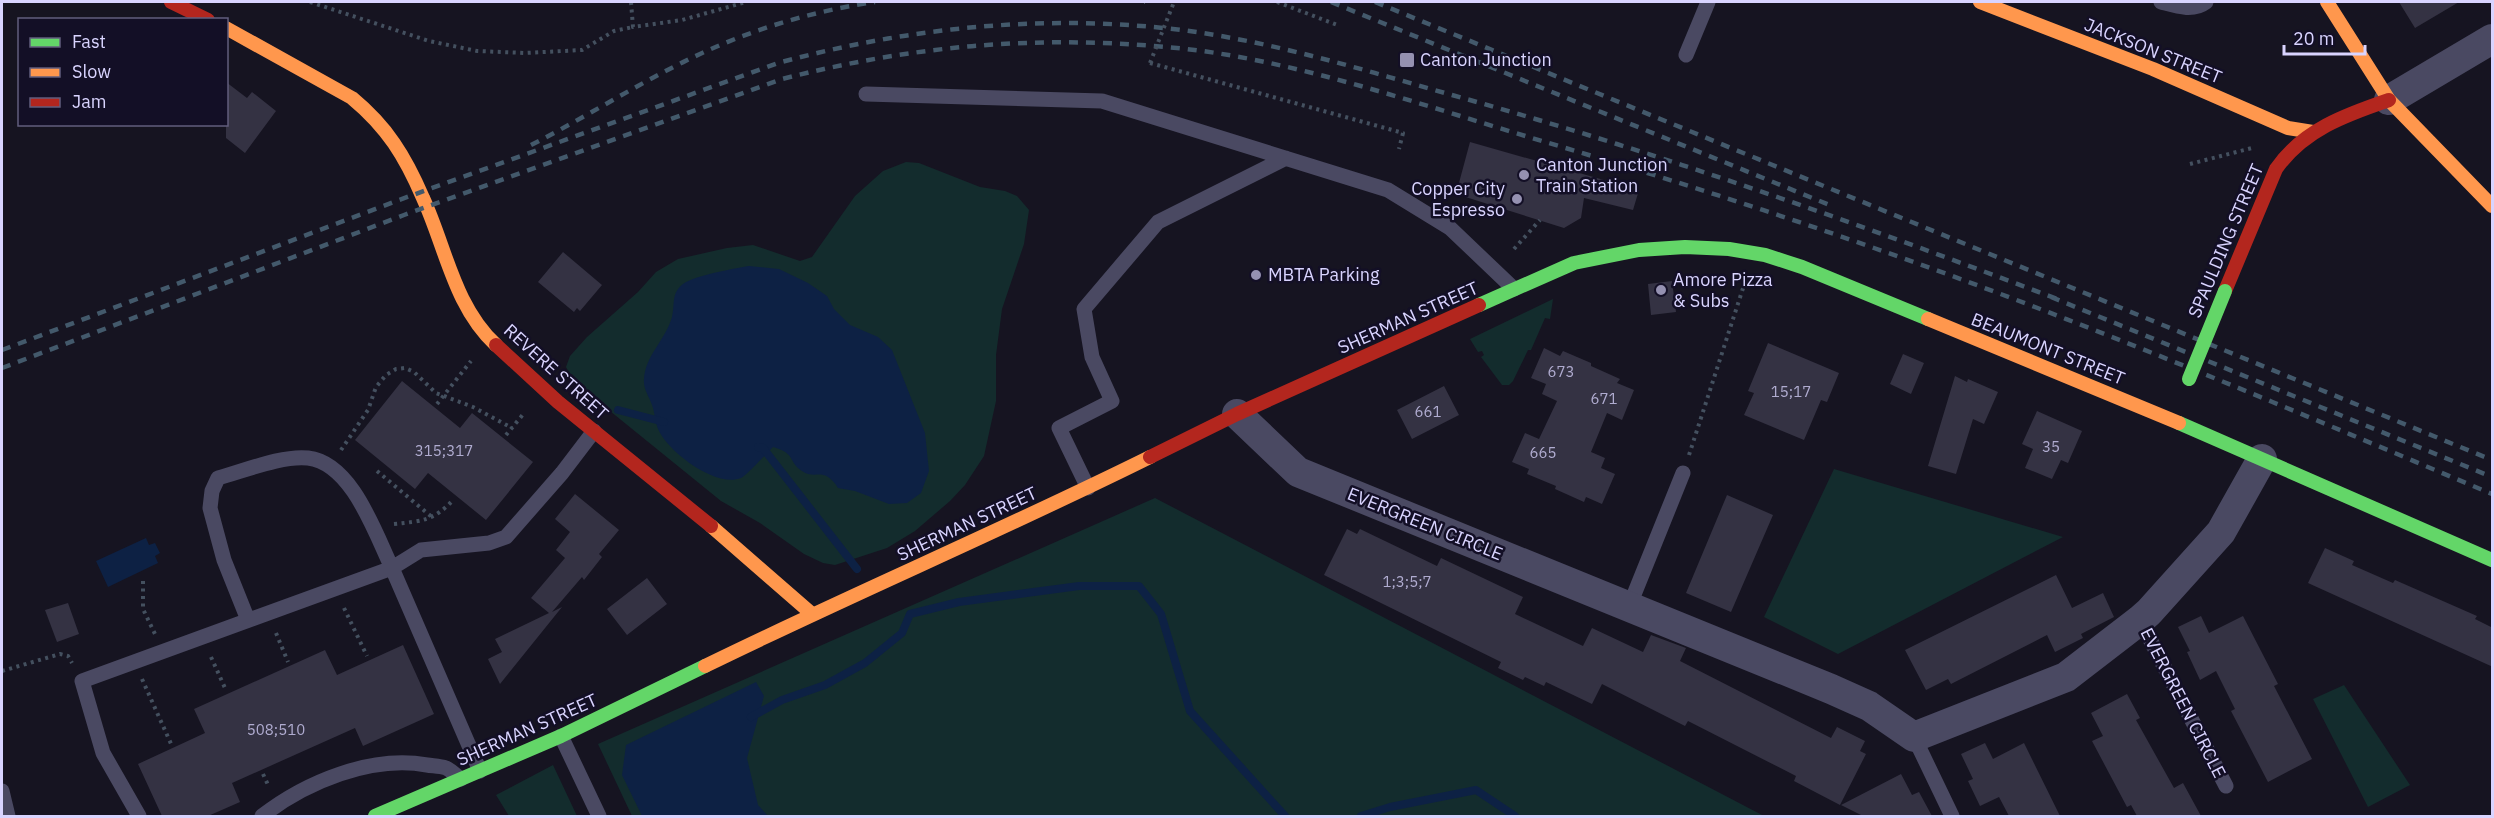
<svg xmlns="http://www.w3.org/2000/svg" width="2494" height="818" font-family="'IBM Plex Sans',sans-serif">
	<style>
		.green { fill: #132c2d }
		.water { fill: #0d2144 }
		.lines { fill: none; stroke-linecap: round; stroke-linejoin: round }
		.stream { stroke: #0d2144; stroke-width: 8 }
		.building { fill: #343243 }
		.path { stroke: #44505f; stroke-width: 4; stroke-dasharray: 3 4.5; stroke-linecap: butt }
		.lane { stroke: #4a4962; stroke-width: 15 }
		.street { stroke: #4a4962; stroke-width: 30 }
		.fast { stroke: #63d668; stroke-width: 14 }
		.slow { stroke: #ff974d; stroke-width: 14 }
		.jam { stroke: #b3261e; stroke-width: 14 }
		.rail { stroke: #43596b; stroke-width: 4.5; stroke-dasharray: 9 8; stroke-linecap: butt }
		.path-bridge { stroke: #44505f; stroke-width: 4; stroke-dasharray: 3 4.5; stroke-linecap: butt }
		.fast-bridge { stroke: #63d668; stroke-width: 14 }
		.poi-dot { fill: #9591b1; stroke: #130f26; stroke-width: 2 }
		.labels { text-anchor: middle; stroke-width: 5; stroke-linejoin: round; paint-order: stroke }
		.number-label { font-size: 15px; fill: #b0acd0 }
		.street-label { font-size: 18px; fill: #d9d4ff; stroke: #130f26 }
		.poi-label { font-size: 18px; fill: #d9d4ff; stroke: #130f26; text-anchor: start }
	</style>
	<rect width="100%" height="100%" fill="#161421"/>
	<path class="green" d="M906,162L919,163L980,187L1005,191L1017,196L1029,210L1024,244L1002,309L996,355V401L984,456L965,485L950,501L915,531L887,548L835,565L823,563L804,554L760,523L721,501L589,394L572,378L566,367L570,356L587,337L638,292L656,272L678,259L727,248L753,245L800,261L812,257L855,196L883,171Z
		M1553,299L1550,319L1545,318L1531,350H1528L1513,381L1509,385H1502L1481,357L1484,355L1482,351L1478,352L1470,339Z
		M1834,469L2063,537L1838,654L1764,617Z
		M1155,498L1764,816H632L598,744Z
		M2344,685L2410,785L2368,807L2313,699Z
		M553,765L577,816H509L496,795Z"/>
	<path class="water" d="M749,266L779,269L808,283L827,296L834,309L850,325L878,337L892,350L925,433L929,471L921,493L907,503L889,504L855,491L838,488C823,465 816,481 802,471C788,462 796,453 773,447C767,453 745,477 741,478C716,488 670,453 659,431C655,423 655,413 652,405C649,396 643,389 644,379C645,356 666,339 672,317C675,304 671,293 683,284C696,275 732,269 749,266Z
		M146,538L149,545L155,543L160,553L155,556L158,563L108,587L96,561Z
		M756,682L764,696L747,758L758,805L768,816H642L622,775L626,745Z"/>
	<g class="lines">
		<path class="stream" d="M618,410L664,422
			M758,447L763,448L857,569
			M751,717L782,700L825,685L865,663L902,633L910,614L959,602L1079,586H1139L1161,614L1190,711L1285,816
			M1361,816L1390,807L1476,790L1515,816"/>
	</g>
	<path class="building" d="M2399,2H2459L2415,28Z
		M226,82L247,98L252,92L276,111L245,153L226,138Z
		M1470,142L1639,190L1633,210L1584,198L1581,218L1564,228L1456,194Z
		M563,252L602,285L580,311L577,308L574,312L538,282Z
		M1672,281L1676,312L1651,315L1648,284Z
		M1768,343L1839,373L1827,402L1821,400L1804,440L1744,415L1754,393L1748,391Z
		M1544,348L1560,356L1563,351L1591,363V366L1620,379L1617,383L1634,390L1622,420L1607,413L1591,452L1605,458L1601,468L1615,474L1602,504L1586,497L1584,502L1555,489L1556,486L1527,474L1529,469L1512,462L1525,433L1539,439L1557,401L1542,394L1546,384L1531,378Z
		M1903,354L1924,363L1911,394L1890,384Z
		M1955,376L1967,382L1968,379L1998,392L1984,424L1973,419L1956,474L1928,466Z
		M402,381L460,428L472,413L533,462L486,520L428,473L415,489L355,440Z
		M1444,386L1459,415L1412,439L1397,410Z
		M2037,411L2082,431L2068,463L2061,460L2052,479L2025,468L2033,449L2022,444Z
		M575,494L619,530L599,554L602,557L584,580L582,577L552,612L562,607L500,684L488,659L502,652L495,639L549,613L531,598L565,558L556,550L570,532L555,519Z
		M1727,495L1773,515L1731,612L1686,593Z
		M1347,529L1357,534L1360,529L1437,566L1441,558L1523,597L1515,614L1583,646L1592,628L1643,652L1651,635L1686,648L1680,661L1831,738L1837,727L1865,741L1860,751L1866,754L1840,805L1794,781L1796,776L1688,721L1685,726L1602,684L1592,704L1546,682L1544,686L1525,677L1523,680L1498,668L1501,662L1324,575Z
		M2325,548L2354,561L2352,565L2393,583L2395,580L2477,616L2475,619L2493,628V667L2308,583Z
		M2056,575L2072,608L2103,593L2114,617L2081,634L2083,638L2055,652L2047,635L1951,684L1948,679L1926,690L1905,650Z
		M647,578L667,604L627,635L607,609Z
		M68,603L79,634L57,642L45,610Z
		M2201,616L2209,633L2243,616L2278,684L2274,686L2312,759L2268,782L2231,711L2235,709L2216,671L2200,680L2187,652L2190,651L2178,627Z
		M403,645L434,714L363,746L355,728L232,783L240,802L208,816H162L138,764L205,733L194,709L325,650L337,675Z
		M2127,694L2140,718L2136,720L2174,788L2183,783L2201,816H2137L2131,805L2127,807L2092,741L2103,736L2091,713Z
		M1985,743L1993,759L2024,743L2060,816H2009L1999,797L1980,806L1968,781L1973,779L1961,754Z
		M1901,774L1912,795L1919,792L1932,816H1863L1841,805Z"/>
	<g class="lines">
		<path class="path" d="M310,2L429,41L477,51L525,53L582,50L614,31L633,27
			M631,2L633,27L682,20L746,2
			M1144,2H1145
			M1277,2L1340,26
			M1150,63L1403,133L1399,149
			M2190,164L2252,148
			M1514,249L1540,220
			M437,404L471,361
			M506,435L525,412
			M341,450L368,410L376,387L386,375L396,369L405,368L414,372L436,393L473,407L512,428
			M1689,455L1745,282
			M377,471L433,518
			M394,524C422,521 434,521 454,499
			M143,581V609L155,634
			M344,608L367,656
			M276,633L288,662
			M211,657L225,688
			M2,671L60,654L68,656L72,663
			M142,679L172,746
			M263,774L269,787"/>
		<path class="lane" d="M2161,2C2176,6 2193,12 2206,2
			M1686,55L1708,2
			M866,94L1102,101L1388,190L1450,228L1514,289
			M1088,488L1059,428L1112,401L1092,357L1084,309L1158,222L1286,158
			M1629,607L1683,473
			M248,620L224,560L210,508L212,491L218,478C244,471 283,455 308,458C352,463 375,533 392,568L421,550L489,543L506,537L562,473L594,431
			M2140,620L2226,786
			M561,736L599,816
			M1914,737L1952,816
			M2,791L8,816
			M139,816L103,753L82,681L392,568L480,771
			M262,816C306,782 371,755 427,765C433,766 440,766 446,768C451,770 456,776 461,779"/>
		<path class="street" d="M2389,100L2492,39
			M1237,414L1298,472L1831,689L1869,706L1914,737L2066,677L2140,620L2149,612L2221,532L2262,459"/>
		<path class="fast" d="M1479,305L1574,263L1639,250L1685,247L1729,249L1765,255L1802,267L1928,319
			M2179,423L2492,560
			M375,816L561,736L705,666"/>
		<path class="slow" d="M1980,2L2153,69L2288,128L2313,132
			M2327,2L2389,100L2492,206
			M226,28L352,98C387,127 405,156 423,198C446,248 454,306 496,345
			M1928,319L2179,423
			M711,526L812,614
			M705,666C852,594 1003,530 1150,457"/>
		<path class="jam" d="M171,2L208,20
			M2225,291L2276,169C2303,130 2345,115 2389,100
			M496,345L558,402L711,526
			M1150,457L1237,414L1479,305"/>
		<path class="rail" d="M1331,2L1832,206
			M1375,2L2492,460
			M531,145C588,116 642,81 700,54C756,28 814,11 875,2
			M2051,297L2492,477
			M2,350L399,200L778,63C906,28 1040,14 1173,29C1268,40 1360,69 1452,95C1657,152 1857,223 2057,299
			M2,368L404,215L782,79C911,46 1033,35 1166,47C1287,57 1415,103 1532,138C1647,172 1761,208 1874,248C2083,321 2288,408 2492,494"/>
		<path class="path-bridge" d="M1150,63L1174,2"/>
		<path class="fast-bridge" d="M2189,379L2225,291"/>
	</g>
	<g class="poi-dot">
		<rect x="1399" y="52" width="16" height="16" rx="3"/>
		<circle cx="1524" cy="175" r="6"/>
		<circle cx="1517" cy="199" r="6"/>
		<circle cx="1256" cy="275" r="6"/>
		<circle cx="1661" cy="290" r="6"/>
	</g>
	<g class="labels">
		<g class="number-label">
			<text x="1561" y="377">673</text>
			<text x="1791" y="397">15;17</text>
			<text x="1604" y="404">671</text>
			<text x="1428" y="417">661</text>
			<text x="2051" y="452">35</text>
			<text x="444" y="456">315;317</text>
			<text x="1543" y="458">665</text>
			<text x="1407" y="587">1;3;5;7</text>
			<text x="276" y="735">508;510</text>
		</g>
		<g class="street-label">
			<text transform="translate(2153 51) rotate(22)" y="6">JACKSON STREET</text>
			<text transform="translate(2226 241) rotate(-67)" y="6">SPAULDING STREET</text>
			<text transform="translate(1408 318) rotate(-24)" y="6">SHERMAN STREET</text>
			<text transform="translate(2048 349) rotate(22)" y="6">BEAUMONT STREET</text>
			<text transform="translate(556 372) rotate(42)" y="6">REVERE STREET</text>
			<text transform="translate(967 524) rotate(-25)" y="6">SHERMAN STREET</text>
			<text transform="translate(1425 524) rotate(22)" y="6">EVERGREEN CIRCLE</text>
			<text transform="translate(2183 703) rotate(63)" y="6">EVERGREEN CIRCLE</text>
			<text transform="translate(527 730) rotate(-24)" y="6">SHERMAN STREET</text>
		</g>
		<g class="poi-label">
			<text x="1420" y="66">Canton Junction</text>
			<text x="1536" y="171">Canton Junction<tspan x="1536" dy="21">Train Station</tspan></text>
			<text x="1505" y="195" text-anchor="end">Copper City<tspan x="1505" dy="21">Espresso</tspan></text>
			<text x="1268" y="281">MBTA Parking</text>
			<text x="1673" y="286">Amore Pizza<tspan x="1673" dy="21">&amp; Subs</tspan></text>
		</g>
	</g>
	<rect width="2494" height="818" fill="none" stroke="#d9d4ff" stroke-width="6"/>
	<rect x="18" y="18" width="210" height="108" fill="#130f26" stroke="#625e7d" stroke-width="1.5"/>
	<rect x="30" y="38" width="30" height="9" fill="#63d668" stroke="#625e7d" stroke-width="1.5"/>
	<text x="72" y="48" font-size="18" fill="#d9d4ff">Fast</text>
	<rect x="30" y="68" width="30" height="9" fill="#ff974d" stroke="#625e7d" stroke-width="1.5"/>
	<text x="72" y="78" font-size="18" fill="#d9d4ff">Slow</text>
	<rect x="30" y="98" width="30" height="9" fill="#b3261e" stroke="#625e7d" stroke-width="1.5"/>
	<text x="72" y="108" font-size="18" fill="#d9d4ff">Jam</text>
	<path d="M2284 45v9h81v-9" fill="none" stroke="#d9d4ff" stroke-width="3"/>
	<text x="2293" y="45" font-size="18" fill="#d9d4ff" stroke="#130f26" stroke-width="4.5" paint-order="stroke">20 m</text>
</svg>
